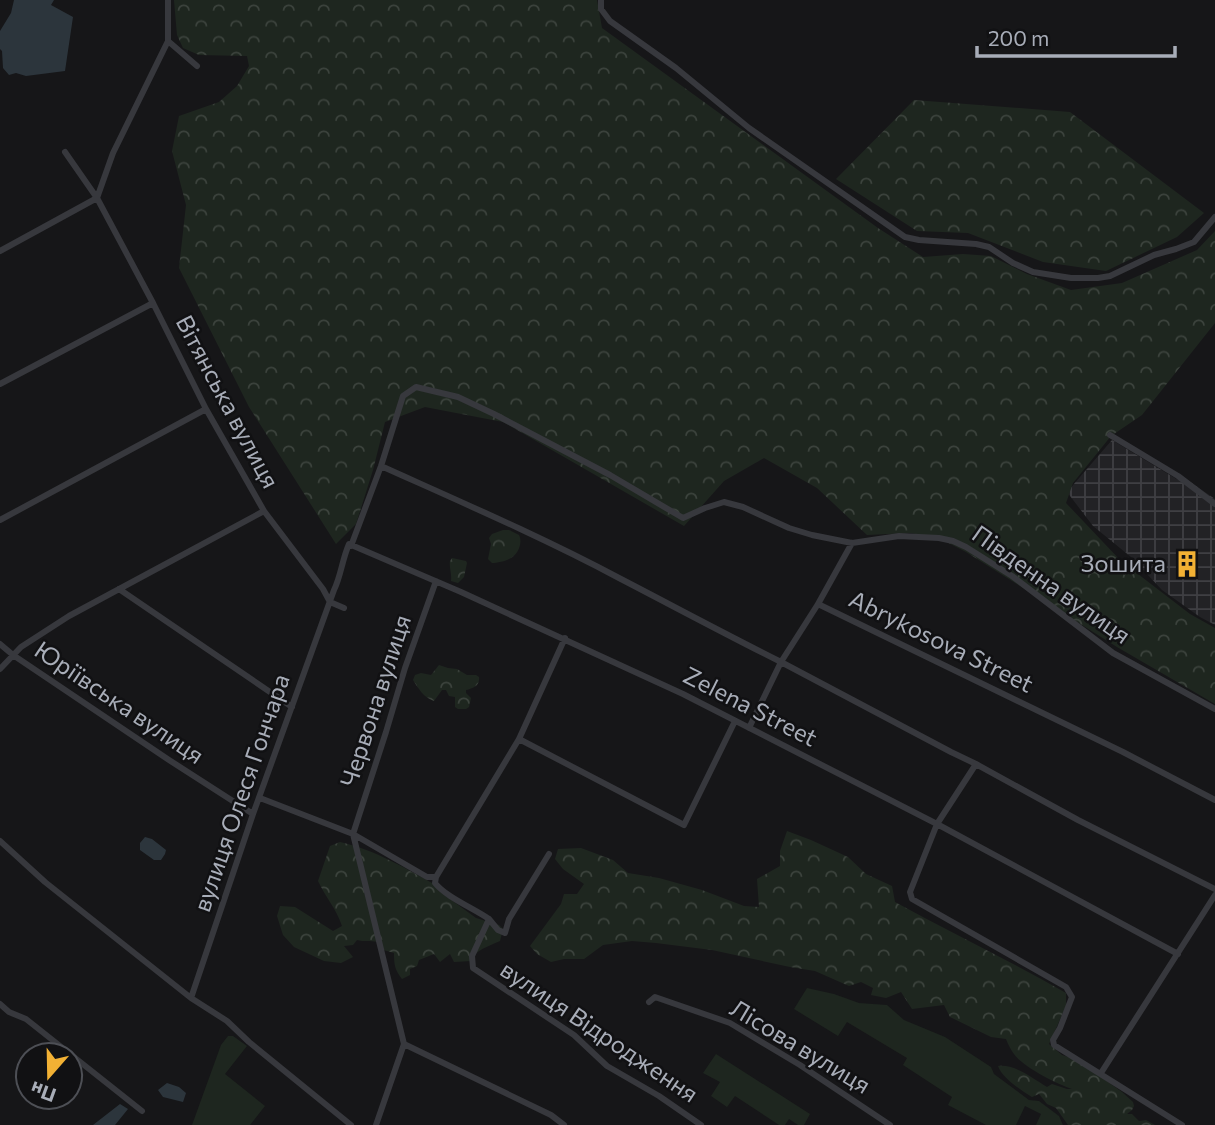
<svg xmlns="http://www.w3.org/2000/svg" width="1215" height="1125" font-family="Commissioner,sans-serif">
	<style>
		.industrial { fill: url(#industrial-grid) }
		.green { fill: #1e261f }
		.forest { fill: url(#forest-crowns) }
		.water { fill: #2c353c }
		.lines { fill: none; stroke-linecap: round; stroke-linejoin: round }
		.minor { stroke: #37383d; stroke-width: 6 }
		.labels { text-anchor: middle; stroke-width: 5; stroke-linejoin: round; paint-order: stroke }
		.street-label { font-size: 24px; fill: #a8adb8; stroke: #111113 }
		.poi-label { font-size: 24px; fill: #a8adb8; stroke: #111113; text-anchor: end }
	</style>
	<defs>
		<pattern id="industrial-grid" width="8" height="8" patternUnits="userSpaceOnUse" patternTransform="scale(1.75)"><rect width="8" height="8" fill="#222225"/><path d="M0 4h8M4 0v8" fill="none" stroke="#3f3f43"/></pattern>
		<pattern id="forest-crowns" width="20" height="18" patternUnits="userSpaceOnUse" patternTransform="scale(1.75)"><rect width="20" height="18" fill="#1e261f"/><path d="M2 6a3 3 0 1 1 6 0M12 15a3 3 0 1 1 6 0" fill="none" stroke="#3c433d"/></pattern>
	</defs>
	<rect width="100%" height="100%" fill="#161618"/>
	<path class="industrial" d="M1112,440L1178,480L1183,477L1215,499V625L1200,617L1162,590L1131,557L1093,526L1067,492Z"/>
	<path class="green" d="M807,988L834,994L859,1003L887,1005L904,1020L945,1037L991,1067L994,1074L1029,1100L1039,1101L1059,1116L1063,1125H1036L1041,1114L1025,1106L1016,1125H986L948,1105L952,1097L903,1065L907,1058L847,1022L838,1036L794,1009Z
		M228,1036H233L247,1046L225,1074L265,1106L250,1125H192L221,1045Z
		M716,1054L810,1114L804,1125H798L789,1119L785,1125H779L735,1096L727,1107L711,1096L720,1082L703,1073Z"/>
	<path class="forest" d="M174,0H597L602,28L878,228L923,257L963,254L991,256L1027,274L1071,290L1122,283L1197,250L1215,231V323L1142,415L1111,436L1073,483L1066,503L1121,561L1190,614L1215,628V704L1117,647L966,552L939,538L910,533L867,535L817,488L764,458L724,481L684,526L503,422L425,407L385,422L373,470L356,524L336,544L249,407L179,268L186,205L172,151L179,116L219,102L237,86L249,66L247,56L199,55L183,48L177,35Z
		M914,100L1070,112L1204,213L1177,237L1106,271L1043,262L968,233L917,231L836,179Z
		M503,530H509L519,535C523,543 518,555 509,559C506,561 496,563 492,563L488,559L491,544L489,538L492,534Z
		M452,558L466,561L467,563L464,577L458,583L451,581C452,573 449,568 450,561Z
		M439,665L448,668L457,669L467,675H476L479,677C480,686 473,688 466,690V693L471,698L469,707L466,709H458L455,707V697L449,696L446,690H442L434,701C424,698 418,688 413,680L415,675L421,673L431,675Z
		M787,831L811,840L848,857L866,874L892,886L895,902C952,933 1010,961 1066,993V1006L1049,1044L1062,1055L1077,1060L1122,1092L1133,1102L1134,1106L1132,1110L1127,1114H1132L1139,1121L1146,1120L1155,1125H1068L1056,1108L1047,1104L1039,1094L1032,1097C1021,1090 1002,1078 998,1066C1015,1064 1032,1078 1047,1087L1052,1084L1067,1089H1072C1057,1084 1023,1067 1014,1054C1011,1050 1008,1044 1006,1039L991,1037L950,1017L944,1005L912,1009L901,992L886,998L871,995L873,988L861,982L849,986L815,971L790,967L712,950L656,943L632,941L603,945L584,959H564L551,962L537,954L530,946L561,904L564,894H577L584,884L563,869L555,859L558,849L581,848L613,860L628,873L659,878L702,890L744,906L759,907L757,879L780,866V851Z
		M340,842C378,851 402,867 436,885L439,891L476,918L499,925L503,929L500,941C489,946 475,950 470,961L454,962L450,954L440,962L434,954L419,960L417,966L410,969V975L402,979C395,970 394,965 394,953L380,949L377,942C371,940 364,942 357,940L353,945L344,946L353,957L341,963L324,961L294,947L283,935L277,916L280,906L295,907L333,931L342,926C336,908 326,898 318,881L330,846Z"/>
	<path class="water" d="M14,0H54L51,5L73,17L65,71L26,76L16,73L9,75L3,68L2,51L0,49V31L11,13Z
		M145,837L152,839L166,850L165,854L161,860H154L140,850V843Z
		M167,1083L179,1087L186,1093L183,1102L163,1097L158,1090Z
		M120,1104L128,1109L115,1125H93Z"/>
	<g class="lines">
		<path class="minor" d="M168,0V41L197,66
			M601,0V9L610,21L676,68L749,128L905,237L919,240L976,244L989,247L1013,263L1033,272L1071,278H1098L1110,276L1154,255L1176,249L1194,242L1215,217
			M65,152L97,198L153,303L206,409L264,511L323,589L330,602L344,608
			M97,198L113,153L168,41
			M0,251L97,198
			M0,384L153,303
			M1110,435L1178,476L1215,504
			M381,466C461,502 542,537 619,578C673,606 727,635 781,662L818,604L1123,752L1215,800
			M0,520L206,409
			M351,546L381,466L403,396L416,387L458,397L494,414L610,475L683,518L705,508L724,502L743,507L789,528L812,535L852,543L899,536L939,538L953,541L966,547L1012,576L1113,653L1215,709
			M119,589L292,707
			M818,604L852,543
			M0,644L13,655L169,760L253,814
			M0,669L21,647L69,616L264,511
			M749,728L781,662L951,752L976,764L1078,820L1215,889
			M519,739L684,825L735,721
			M976,764L937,824L910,892L912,899L1066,987L1072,997L1060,1028L1053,1040L1054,1045L1182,1125
			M260,798L353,834L427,877H436L519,739L565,638
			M353,834L404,1044L376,1125
			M353,834L386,732L405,668L436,581
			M0,841L45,882L191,998L227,1021L249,1042L351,1125
			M549,854L509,919L505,933L498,930L489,919L472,956L473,968L574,1035L607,1066L659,1096L701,1125
			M436,877L435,883C446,897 473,908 489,919
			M191,998L253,814L334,590C341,576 342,560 349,544L461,592L683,694L937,824L1178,954
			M649,1002L655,997L730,1023L800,1065L890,1125
			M0,1004L9,1012L26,1019L142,1111
			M404,1044L551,1115L564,1125
			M1101,1073L1215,895"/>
	</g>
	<defs>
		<symbol id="building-bare" viewBox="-9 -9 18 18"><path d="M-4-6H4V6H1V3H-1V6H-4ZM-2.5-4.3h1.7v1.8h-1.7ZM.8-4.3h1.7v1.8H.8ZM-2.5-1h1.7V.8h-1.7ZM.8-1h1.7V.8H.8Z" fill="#f2b134" stroke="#111113" stroke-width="2.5" paint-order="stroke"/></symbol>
	</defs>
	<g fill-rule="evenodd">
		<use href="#building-bare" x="1168" y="545" width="38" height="38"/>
	</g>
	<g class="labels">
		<g class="street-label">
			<text transform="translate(227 402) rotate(62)" y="8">Вітянська вулиця</text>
			<text transform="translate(1051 585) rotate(35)" y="8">Південна вулиця</text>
			<text transform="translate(941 642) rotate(26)" y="8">Abrykosova Street</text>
			<text transform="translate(376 701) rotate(-72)" y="8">Червона вулиця</text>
			<text transform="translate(119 703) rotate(34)" y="8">Юріївська вулиця</text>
			<text transform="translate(750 707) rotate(27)" y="8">Zelena Street</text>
			<text transform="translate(242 793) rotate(-71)" y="8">вулиця Олеся Гончара</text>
			<text transform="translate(599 1032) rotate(34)" y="8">вулиця Відродження</text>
			<text transform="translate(800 1047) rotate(31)" y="8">Лісова вулиця</text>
		</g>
		<g class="poi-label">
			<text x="1166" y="572">Зошита</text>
		</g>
	</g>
	<g transform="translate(49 1076) rotate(200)"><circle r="33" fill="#111113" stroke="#4d4f55" stroke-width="2"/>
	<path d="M0-5L12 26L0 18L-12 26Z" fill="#f2b134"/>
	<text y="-10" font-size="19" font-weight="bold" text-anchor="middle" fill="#a8adb8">Пн</text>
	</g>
	<path d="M977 46v10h198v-10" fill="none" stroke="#a8adb8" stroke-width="3.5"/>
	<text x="988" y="46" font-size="21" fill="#a8adb8" stroke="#111113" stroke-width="5" paint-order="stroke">200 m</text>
</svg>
